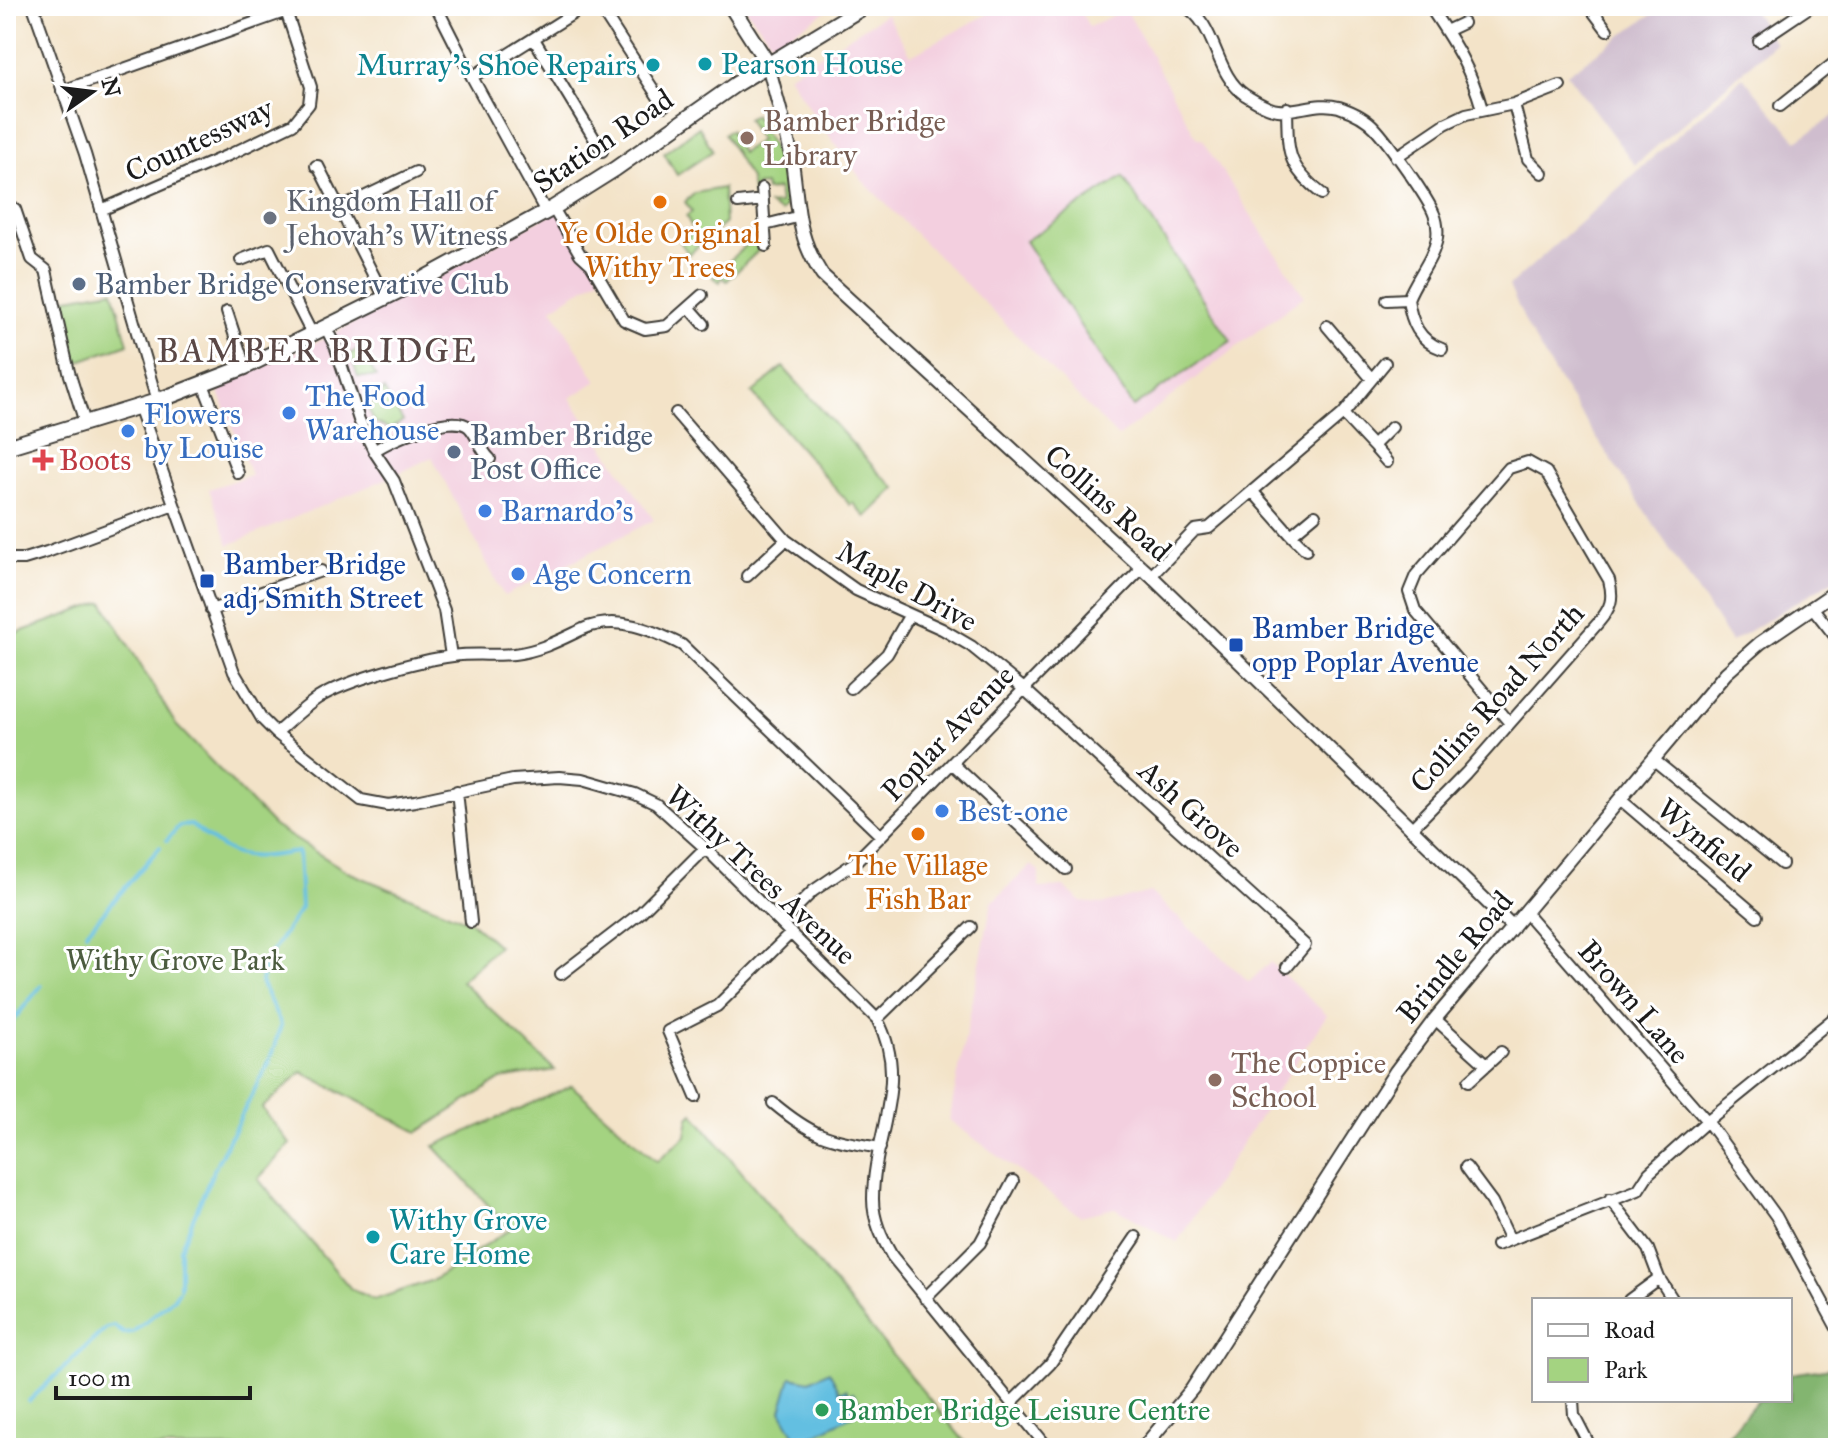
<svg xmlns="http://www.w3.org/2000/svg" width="1844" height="1454" font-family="'IM FELL Great Primer',serif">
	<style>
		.built { fill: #f3cfdf }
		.industrial { fill: #cfbdce }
		.green { fill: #a4d381; stroke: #60784e; stroke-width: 2 }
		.forest { fill: #83b56f; stroke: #506846; stroke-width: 2 }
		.water { fill: #63bfe1; stroke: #406e7e; stroke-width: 2 }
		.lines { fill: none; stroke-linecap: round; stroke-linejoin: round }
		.stream { stroke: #63bfe1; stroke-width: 4 }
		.minor-casing { stroke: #3c3a36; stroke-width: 14 }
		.tertiary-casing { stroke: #3c3a36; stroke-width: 16 }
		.secondary-casing { stroke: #3c3a36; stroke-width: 18 }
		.minor { stroke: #fff; stroke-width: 10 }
		.tertiary { stroke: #fff; stroke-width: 12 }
		.secondary { stroke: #fff; stroke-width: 14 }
		.culture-dot { fill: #0f9aa8; stroke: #fff; stroke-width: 3 }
		.education-dot { fill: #8d6e63; stroke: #fff; stroke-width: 3 }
		.food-dot { fill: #e8710a; stroke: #fff; stroke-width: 3 }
		.worship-dot { fill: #6b7280; stroke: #fff; stroke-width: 3 }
		.service-dot { fill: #5c6f8a; stroke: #fff; stroke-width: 3 }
		.shop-dot { fill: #3f7fe0; stroke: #fff; stroke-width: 3 }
		.health-dot { fill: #e0444e; stroke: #fff; stroke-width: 3 }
		.transit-dot { fill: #1a4fb4; stroke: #fff; stroke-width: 3 }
		.leisure-dot { fill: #2e9e5b; stroke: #fff; stroke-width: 3 }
		.labels { text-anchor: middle; stroke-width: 6; stroke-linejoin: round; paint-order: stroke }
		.culture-label { font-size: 30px; fill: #0d838f; stroke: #fff; text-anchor: start }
		.education-label { font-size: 30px; fill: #785e54; stroke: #fff; text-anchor: start }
		.street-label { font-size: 30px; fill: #1c1c1c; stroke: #fff }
		.worship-label { font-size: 30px; fill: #5b616d; stroke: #fff; text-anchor: start }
		.food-label { font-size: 30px; fill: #c56008; stroke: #fff }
		.service-label { font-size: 30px; fill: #4e5e75; stroke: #fff; text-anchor: start }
		.shop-label { font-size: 30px; fill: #366cbe; stroke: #fff; text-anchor: start }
		.health-label { font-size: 30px; fill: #be3a42; stroke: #fff; text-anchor: start }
		.transit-label { font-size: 30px; fill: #164399; stroke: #fff; text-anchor: start }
		.park-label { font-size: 30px; fill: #4c5c3f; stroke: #fff }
		.leisure-label { font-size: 30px; fill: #27864d; stroke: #fff; text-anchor: start }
		.quarter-label { font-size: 34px; letter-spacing: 2px; fill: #5a4846; stroke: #fff }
	</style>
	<rect width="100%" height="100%" fill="#fff"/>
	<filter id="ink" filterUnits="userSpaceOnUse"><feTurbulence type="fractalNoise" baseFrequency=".0125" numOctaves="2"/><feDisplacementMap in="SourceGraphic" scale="16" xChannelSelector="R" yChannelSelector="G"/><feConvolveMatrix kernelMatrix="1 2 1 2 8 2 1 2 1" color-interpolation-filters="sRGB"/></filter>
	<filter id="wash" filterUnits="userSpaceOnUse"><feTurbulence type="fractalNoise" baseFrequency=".006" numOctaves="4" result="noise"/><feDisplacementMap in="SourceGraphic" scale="32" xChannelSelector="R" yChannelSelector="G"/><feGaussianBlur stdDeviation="1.8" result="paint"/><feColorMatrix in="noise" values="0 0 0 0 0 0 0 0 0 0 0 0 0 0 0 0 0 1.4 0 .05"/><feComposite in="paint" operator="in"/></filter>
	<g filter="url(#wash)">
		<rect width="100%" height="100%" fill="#f3e3c8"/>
		<path class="built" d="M744,6H835L773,44Z
			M1003,6H1078L1089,27L1126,9L1196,137L1202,140L1304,296L1118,437L862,180L808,107L788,75L886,14L911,55Z
			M561,208L601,277L552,308L597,381L570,398L654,520L504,596L432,457L393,476L229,545L209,489L251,475L217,387L328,337Z
			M1031,865L1039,871V888L1064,887L1082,902L1104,904L1150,892L1249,982L1270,962L1327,1015L1177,1242L1115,1208L1080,1216L949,1120L992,902Z"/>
		<path class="industrial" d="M1668,6H1750L1775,43L1635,165L1567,74L1648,17Z
			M1743,77L1797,141L1838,113V577L1731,642L1556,376L1529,330L1509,286Z"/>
		<path class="green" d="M754,115L777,156L780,155L782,158L786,206L781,212L769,205L780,204L778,189L766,191L765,185L756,186V196H753L750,179L724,134L730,130L741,153L760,140L747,119Z
			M699,127L713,151L677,175L664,153Z
			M1123,177L1231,341L1133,407L1025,241Z
			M723,188L725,223L689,254L680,242L694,231L686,216L692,212L685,202L695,193Z
			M756,242L761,243V248L727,281L722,277L720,282L713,277L747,244Z
			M113,290L128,344L74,363L57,300Z
			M360,348L376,377H358L350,354Z
			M783,367L879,473L896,488L866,517L853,503L850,505L752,393Z
			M384,390L403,421L390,429L374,422L368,408Z
			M103,602L176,725L274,826L348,872L471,922L498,946L461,981L555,1070L501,1079L418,1132L302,1072L262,1108L290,1144L258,1179L351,1289L374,1300L433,1280L510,1229L434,1146L572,1086L657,1161L686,1136L689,1117L693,1113L970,1448H6V637Z"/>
		<path class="forest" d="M1838,1367V1448H1717L1758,1400H1790V1374Z"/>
		<path class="water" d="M829,1371L840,1392L846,1389L849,1394L853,1392L865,1409L799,1443L781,1411L791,1377L810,1381Z"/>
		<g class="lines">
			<path class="stream" d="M167,840L179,826L191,825C206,835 222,851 240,855C258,859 280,854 298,852L301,908L265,962L261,982L281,1025L270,1060L217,1163
				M86,933L160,847
				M6,1029L41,986
				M180,1287V1249L215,1167
				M29,1401L106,1328L114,1326L123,1333L133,1332L174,1298L179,1291"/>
		</g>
	</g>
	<g filter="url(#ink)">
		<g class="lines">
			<defs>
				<path id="minor" d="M33,6L85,154L157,401
					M436,6L472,77L546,212
					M599,6L664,106
					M1184,6C1217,23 1214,74 1245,95C1255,101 1267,109 1278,110C1299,112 1317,101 1339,107C1351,111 1366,118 1375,128C1388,142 1428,198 1434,214C1437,221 1438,230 1437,238C1433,260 1416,278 1408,299C1411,322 1419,341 1442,349
					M1589,6L1607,30
					M1434,13C1456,46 1471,70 1482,109
					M1446,31L1463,23
					M534,39L602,151
					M1759,41L1811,6
					M472,77L585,6
					M62,91L301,6
					M1514,104L1528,159L1542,173
					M1780,106L1838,60
					M1287,108C1288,153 1286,165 1322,194
					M1396,157L1445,124L1466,114L1514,104L1560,86
					M316,166H318L385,298
					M762,188L766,246
					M738,203L763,200
					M341,208L416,172
					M553,208L580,254L591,264L624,320L645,329L667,326L702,295
					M15,209L32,259L46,270L69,372L85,423
					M101,210L231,154L293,124L309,104L311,87L286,11
					M765,225L797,217
					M241,260L269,249L312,334
					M1387,300L1408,299
					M689,307L704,324
					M227,312L245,367
					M1327,326L1371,378
					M326,328L336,348L359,420L374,451L394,481L444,610L451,656
					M203,384L238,473
					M139,406L234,672L262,719L276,733L361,800L388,805L415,801L513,780L559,777L583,779L635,794L656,804L705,848L877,1019C911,1082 873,1134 873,1199C873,1220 882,1238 892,1256L1048,1448
					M676,413L786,540L856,590L942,629L971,646L1024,689L1305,945L1287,967
					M1343,414L1373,446
					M374,451C390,440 452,412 469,427C478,436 480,450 490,459
					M1387,462L1373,446L1392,427
					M1253,492L1291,535
					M1306,550L1291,535L1315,515
					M6,559H24L47,552L174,505
					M747,576L786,540
					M1151,576L1195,530L1209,528L1343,414L1385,363
					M1812,607L1838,640
					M211,610L321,571
					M851,688L887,654L909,616
					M276,733C289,722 303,708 318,698C347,680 419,660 453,656C473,653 494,656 514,654C540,651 560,640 583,629C617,614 652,630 682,645L881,836
					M1654,760L1782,864
					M953,764L1066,869
					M457,791L471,922
					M1621,800L1757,916
					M1412,828L1466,773L1598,623C1611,608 1614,599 1609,580L1546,472L1528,462L1509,468L1416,575L1409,592L1415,610L1509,722
					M1526,913L1707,1121L1776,1216L1838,1330
					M781,923L813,891L854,863L881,836L1142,568
					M561,974L639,914L705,848
					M877,1019L971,927
					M1435,1019L1485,1064
					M1469,1081L1501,1052
					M696,1097L668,1031L717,1006L791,933
					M773,1103C815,1138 828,1139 880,1148
					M1466,1167L1492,1202L1510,1240
					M1610,1199L1648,1249L1659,1278L1673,1300
					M1497,1245L1638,1190L1649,1173L1707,1121L1838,1015
					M925,1298L980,1243L1013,1181
					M1629,1300L1659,1278
					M1573,1400L1574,1415L1591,1448
					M1011,1403L1050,1364L1136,1237"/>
				<path id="tertiary" d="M1833,6L1838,14
					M768,64C775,94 785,124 791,155C799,202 794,232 822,275L1151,576L1513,927
					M1143,1448L1192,1389L1396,1071L1435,1019L1726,673L1760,643L1838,590"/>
				<path id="secondary" d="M731,6L768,64
					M6,447L157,401L245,367L425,278L553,208L615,169L736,84L865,6"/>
			</defs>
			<use href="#minor" class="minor-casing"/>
			<use href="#tertiary" class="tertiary-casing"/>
			<use href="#secondary" class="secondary-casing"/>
			<use href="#minor" class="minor"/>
			<use href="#tertiary" class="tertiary"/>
			<use href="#secondary" class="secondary"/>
		</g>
	</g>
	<g class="culture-dot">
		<circle cx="705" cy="64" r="8"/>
		<circle cx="653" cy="65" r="8"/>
		<circle cx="373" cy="1237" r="8"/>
	</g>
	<g class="education-dot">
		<circle cx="747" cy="138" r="8"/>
		<circle cx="1215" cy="1080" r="8"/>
	</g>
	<g class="food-dot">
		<circle cx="660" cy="202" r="8"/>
		<circle cx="918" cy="834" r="8"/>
	</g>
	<circle class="worship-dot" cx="270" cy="218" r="8"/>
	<g class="service-dot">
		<circle cx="79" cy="284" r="8"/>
		<circle cx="454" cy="452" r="8"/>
	</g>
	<g class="shop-dot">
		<circle cx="289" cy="413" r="8"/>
		<circle cx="128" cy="431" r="8"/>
		<circle cx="485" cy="511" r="8"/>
		<circle cx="518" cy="574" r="8"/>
		<circle cx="942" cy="811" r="8"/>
	</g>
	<path class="health-dot" d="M39 448h8v8h8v8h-8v8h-8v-8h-8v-8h8z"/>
	<g class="transit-dot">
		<rect x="199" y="573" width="16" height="16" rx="4"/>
		<rect x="1228" y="637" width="16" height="16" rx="4"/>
	</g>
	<circle class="leisure-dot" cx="822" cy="1410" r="8"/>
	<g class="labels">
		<g class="culture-label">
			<text x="721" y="74">Pearson House</text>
			<text x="637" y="75" text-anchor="end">Murray's Shoe Repairs</text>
			<text x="389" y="1230">Withy Grove<tspan x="389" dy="34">Care Home</tspan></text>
		</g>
		<g class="education-label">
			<text x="763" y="131">Bamber Bridge<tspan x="763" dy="34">Library</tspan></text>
			<text x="1231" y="1073">The Coppice<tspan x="1231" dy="34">School</tspan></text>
		</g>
		<g class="street-label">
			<text transform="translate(199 140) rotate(-25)" y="10">Countessway</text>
			<text transform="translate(603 141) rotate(-34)" y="10">Station Road</text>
			<text transform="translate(1108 503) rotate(42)" y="10">Collins Road</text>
			<text transform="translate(907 586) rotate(29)" y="10">Maple Drive</text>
			<text transform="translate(1497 698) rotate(-48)" y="10">Collins Road North</text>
			<text transform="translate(948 733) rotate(-46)" y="10">Poplar Avenue</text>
			<text transform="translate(1191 809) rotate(42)" y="10">Ash Grove</text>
			<text transform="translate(1704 840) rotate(40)" y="10">Wynfield</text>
			<text transform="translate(761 875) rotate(43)" y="10">Withy Trees Avenue</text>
			<text transform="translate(1455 957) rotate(-50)" y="10">Brindle Road</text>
			<text transform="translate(1634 1002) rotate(49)" y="10">Brown Lane</text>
		</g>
		<g class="worship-label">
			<text x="286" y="211">Kingdom Hall of<tspan x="286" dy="34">Jehovah's Witness</tspan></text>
		</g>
		<g class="food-label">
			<text x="660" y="243">Ye Olde Original<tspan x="660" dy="34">Withy Trees</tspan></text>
			<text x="918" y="875">The Village<tspan x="918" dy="34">Fish Bar</tspan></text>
		</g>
		<g class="service-label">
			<text x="95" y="294">Bamber Bridge Conservative Club</text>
			<text x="470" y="445">Bamber Bridge<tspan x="470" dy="34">Post Office</tspan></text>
		</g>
		<g class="shop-label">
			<text x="305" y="406">The Food<tspan x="305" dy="34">Warehouse</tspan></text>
			<text x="144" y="424">Flowers<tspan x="144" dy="34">by Louise</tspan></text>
			<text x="501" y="521">Barnardo's</text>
			<text x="534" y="584">Age Concern</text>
			<text x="958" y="821">Best-one</text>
		</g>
		<g class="health-label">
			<text x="59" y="470">Boots</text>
		</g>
		<g class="transit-label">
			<text x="223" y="574">Bamber Bridge<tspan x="223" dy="34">adj Smith Street</tspan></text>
			<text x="1252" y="638">Bamber Bridge<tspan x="1252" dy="34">opp Poplar Avenue</tspan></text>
		</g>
		<g class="park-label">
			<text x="175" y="970">Withy Grove Park</text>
		</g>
		<g class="leisure-label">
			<text x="838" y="1420">Bamber Bridge Leisure Centre</text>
		</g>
		<g class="quarter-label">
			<text x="317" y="362">BAMBER BRIDGE</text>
		</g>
	</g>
	<rect width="1844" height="1454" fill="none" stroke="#fff" stroke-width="32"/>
	<rect x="1532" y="1298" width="260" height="104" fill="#ffffff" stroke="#a4a4a4" stroke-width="2"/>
	<rect x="1548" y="1324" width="40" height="12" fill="#ffffff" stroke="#a4a4a4" stroke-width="2"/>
	<text x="1604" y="1338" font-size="24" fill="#1c1c1c">Road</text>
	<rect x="1548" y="1358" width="40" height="24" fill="#a4d381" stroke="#a4a4a4" stroke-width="2"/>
	<text x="1604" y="1378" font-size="24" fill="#1c1c1c">Park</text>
	<g transform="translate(92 92) rotate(76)" stroke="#ffffff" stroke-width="6" paint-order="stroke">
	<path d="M0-6L14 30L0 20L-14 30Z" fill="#1c1c1c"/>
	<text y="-12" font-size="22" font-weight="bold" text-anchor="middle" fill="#1c1c1c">N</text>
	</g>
	<path d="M56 1386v12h194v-12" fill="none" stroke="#1c1c1c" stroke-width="4"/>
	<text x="68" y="1386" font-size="24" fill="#1c1c1c" stroke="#ffffff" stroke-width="6" paint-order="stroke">100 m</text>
</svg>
